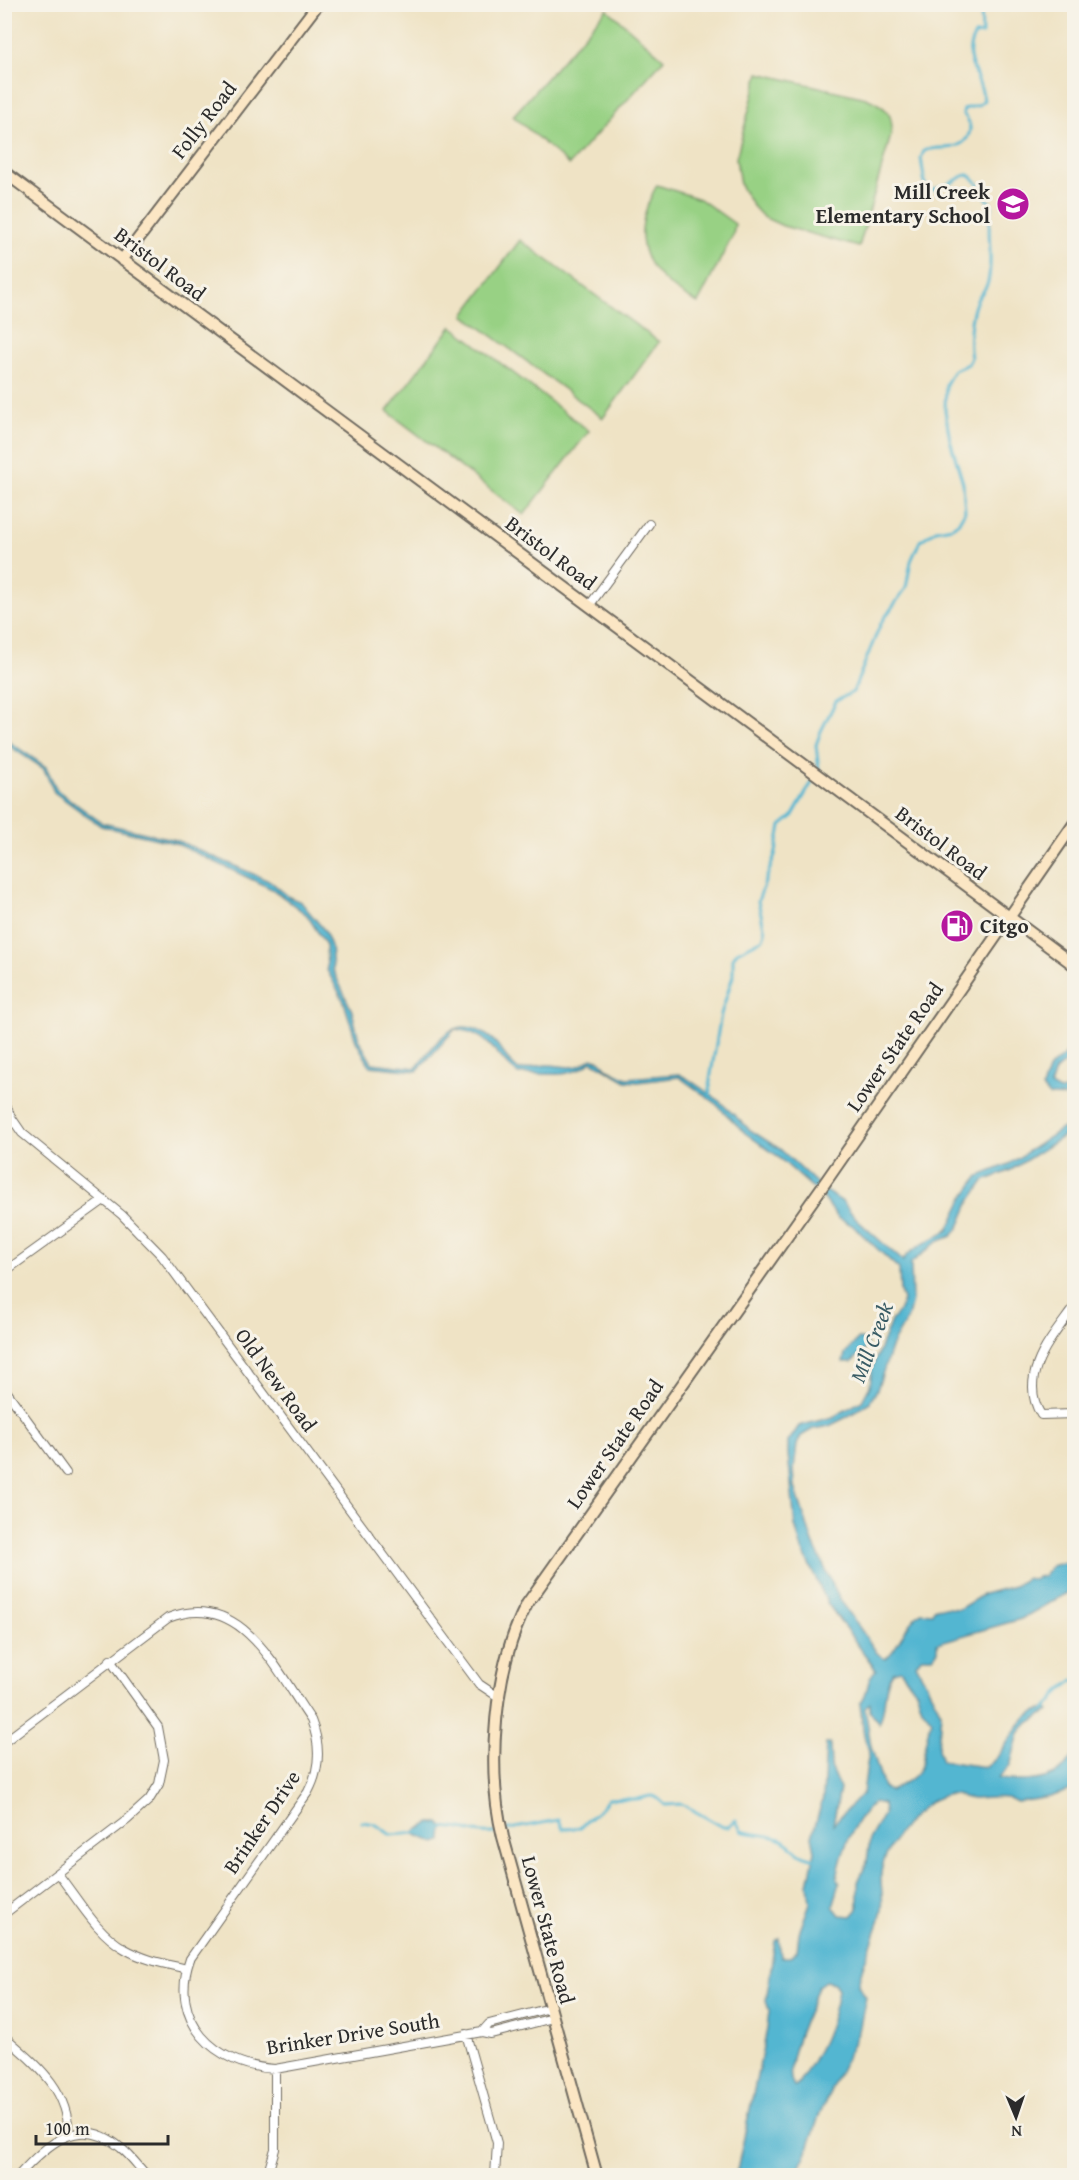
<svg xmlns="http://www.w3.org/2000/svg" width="1079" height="2180" font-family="'Gentium Book Plus',serif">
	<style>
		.green { fill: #98d184; stroke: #627e58; stroke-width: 1.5 }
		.water { fill: #52b6d1; stroke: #3e707e; stroke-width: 1.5; fill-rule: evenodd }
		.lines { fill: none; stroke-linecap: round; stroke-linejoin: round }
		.stream { stroke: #52b6d1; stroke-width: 3 }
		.street-casing { stroke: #706b61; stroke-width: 10 }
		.secondary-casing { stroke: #706b61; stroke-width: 14 }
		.street { stroke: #fff; stroke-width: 8 }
		.secondary { stroke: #fbe6c4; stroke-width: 10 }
		.labels { text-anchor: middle; stroke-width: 6; stroke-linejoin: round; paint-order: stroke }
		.street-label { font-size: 21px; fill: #2b2b2b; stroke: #f7f3e8 }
		.poi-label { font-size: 21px; font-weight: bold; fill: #2b2b2b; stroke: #f7f3e8; text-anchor: end }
		.water-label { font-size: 22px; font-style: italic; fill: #395c65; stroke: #f7f3e8 }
	</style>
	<rect width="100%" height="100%" fill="#f7f3e8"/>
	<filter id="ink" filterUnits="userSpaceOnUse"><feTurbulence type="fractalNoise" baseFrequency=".0167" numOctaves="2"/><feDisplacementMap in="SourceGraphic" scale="12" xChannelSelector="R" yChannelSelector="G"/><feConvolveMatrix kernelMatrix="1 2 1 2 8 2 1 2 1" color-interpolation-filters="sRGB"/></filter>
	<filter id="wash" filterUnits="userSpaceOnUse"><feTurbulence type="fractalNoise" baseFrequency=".008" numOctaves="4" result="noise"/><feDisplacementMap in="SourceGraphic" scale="24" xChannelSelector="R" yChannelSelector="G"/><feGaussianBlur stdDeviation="1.35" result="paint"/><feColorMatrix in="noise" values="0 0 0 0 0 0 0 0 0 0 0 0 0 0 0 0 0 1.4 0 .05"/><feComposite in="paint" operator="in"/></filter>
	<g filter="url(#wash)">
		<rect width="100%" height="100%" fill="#efe3c5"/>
		<path class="green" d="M607,9L664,59L569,165L513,116Z
			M759,73L866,98C885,106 895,114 891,135L859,247L783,226L763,217L753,206L740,185L736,158Z
			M657,185L700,199L735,224L733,235L698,303C644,275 626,241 657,185Z
			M520,240L659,342L603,418L464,315Z
			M452,326L589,431L524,515L387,411Z"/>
		<path class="water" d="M5,739L46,767L57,790L102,823L176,840L271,882L289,897L301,902L325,931L331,946L333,970L352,1011L359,1040L372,1063L416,1068C437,1043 454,1008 492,1039C502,1048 507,1062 519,1070C528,1070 537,1065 547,1065C567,1065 573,1073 592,1058L601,1061L606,1068L627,1078L679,1074L688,1079L717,1099L750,1130L780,1149L825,1191L843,1202L856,1219L903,1261C907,1250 937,1237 948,1230L964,1197L979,1176L1009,1164L1063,1128H1069L1074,1114L1072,1135H1065L1011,1170L984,1181L970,1201L959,1227L952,1236L937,1242L911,1263L912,1301L908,1317L892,1345L877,1390L870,1402L847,1417L829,1426L813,1429L801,1436L797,1445L794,1468L795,1487L813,1543L839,1598L877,1653L885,1659C900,1648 902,1627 921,1612L932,1613L935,1607L959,1609L984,1594L1014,1586L1027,1578L1033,1580L1037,1577L1044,1576L1051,1566L1074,1560V1589L1021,1619L937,1643V1652L933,1657H921L916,1664L941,1712L938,1749L942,1761L986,1767C1011,1751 1014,1711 1047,1709L1049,1711L1027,1724L1019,1733L1010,1766L998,1778C1016,1783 1042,1782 1059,1772C1066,1768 1068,1760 1074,1755V1789L1050,1797L1017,1802C1003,1794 988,1799 973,1799C963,1799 956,1792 946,1795C918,1802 885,1845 881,1873C880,1885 884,1898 882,1910C877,1936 863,1959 858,1985L866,1997L859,2031L820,2113L808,2149L796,2175H736L767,2029L769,2010L766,2001L775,1941L779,1938L781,1957H790L797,1951L799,1933L810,1903L808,1884L815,1851L812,1836L823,1798L826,1743H830L831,1769L840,1789L833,1824L863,1793L869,1751L864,1736L860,1703C870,1694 865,1679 876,1670L828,1604L801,1547L795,1525L788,1454V1442L799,1426L833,1417L862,1401L870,1386L872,1369L891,1321L900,1310L903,1300L900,1292L899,1269L852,1225L838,1218L823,1197L776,1155L745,1133L714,1102L679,1077L638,1082L626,1081L592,1061C568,1081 545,1072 518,1074C493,1055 492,1033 455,1029L417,1071L370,1066L356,1041L344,1002L327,970L326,945L307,915L272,889L175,843L101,826L54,792L44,769L5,743ZM900,1670L917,1692L922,1708L932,1721C915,1759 937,1768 890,1791L884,1788L871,1746L865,1707L870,1703V1711L879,1724C887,1707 882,1687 893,1672ZM874,1802L883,1804L884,1813L870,1838L867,1862L858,1882V1909L852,1916L840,1915L833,1906L840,1883L837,1877C843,1849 852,1822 874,1802ZM825,1981L834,1983L838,1989C834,2025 817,2056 797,2086H794C780,2067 811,2008 818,1986Z
			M1074,1047V1055L1055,1071L1050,1086L1059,1091L1074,1089V1097L1049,1096L1042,1088L1049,1068Z
			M858,1339L866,1340L868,1346L852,1362H843L845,1354Z
			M431,1823H439L443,1827L442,1841L436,1843L414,1834L415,1831Z"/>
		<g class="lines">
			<path class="stream" d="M710,1097V1080L721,1014L733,976V958L737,952L763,939L765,932L758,901L776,852L781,826L792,817L819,770L816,745L821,731L836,701L853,692L881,623L906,588L911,561L920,541L936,530L952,527L958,523L965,511L963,483L950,440L945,410L946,384L954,370L968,364L971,358C968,342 970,318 976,302C979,295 986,290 988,282C994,257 985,232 992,207C962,154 973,181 931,190L925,185L921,158L924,151C934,147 943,149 953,147C971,143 975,125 963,114L964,109L979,105L984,100C981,77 960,58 975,35L982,34L981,6L984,4
				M1045,1710L1061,1690L1074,1680
				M362,1822L375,1824L391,1835L416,1833
				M440,1828C460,1825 479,1837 498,1832
				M504,1830L559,1820L563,1829L580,1828C589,1817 601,1811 608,1799C617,1798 625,1799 633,1799C650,1800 649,1788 665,1805L682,1804L723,1827H728L736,1820L741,1831C754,1835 768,1834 780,1839C798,1846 791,1855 818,1859"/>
		</g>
	</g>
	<g filter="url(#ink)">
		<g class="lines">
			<defs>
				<path id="street" d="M589,606L649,524
					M4,1101L11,1117L22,1133L122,1215L162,1256L479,1684L500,1698
					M4,1272L104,1200
					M1074,1307C1052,1338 1017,1375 1041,1415L1074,1414
					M4,1388L66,1473
					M4,1742L168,1618C242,1589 276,1670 311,1720C321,1745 321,1768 308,1792L190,1959C168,2021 215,2066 275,2069L482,2032L491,2034L553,2018
					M58,1874C78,1899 96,1933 125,1949C144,1960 166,1964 187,1969
					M4,1914L127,1820L149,1800L159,1784L164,1760L158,1727L110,1660
					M482,2032L489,2024L550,2008
					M466,2034L497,2143L495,2176
					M4,2036C37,2065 68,2088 69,2135
					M18,2176C47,2144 80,2113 121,2148C131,2156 138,2166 147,2176
					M267,2176L275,2149V2069"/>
				<path id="secondary" d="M4,172L1074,965
					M122,260L318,4
					M597,2176L503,1837C486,1769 494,1666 527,1604L822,1187L1074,824"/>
			</defs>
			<use href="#street" class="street-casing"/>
			<use href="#secondary" class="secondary-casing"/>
			<use href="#street" class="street"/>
			<use href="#secondary" class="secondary"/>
		</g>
	</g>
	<defs>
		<symbol id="school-disc" viewBox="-11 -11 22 22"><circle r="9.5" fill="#b5179e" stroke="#f7f3e8"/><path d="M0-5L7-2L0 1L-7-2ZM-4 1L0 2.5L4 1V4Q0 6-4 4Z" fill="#fff"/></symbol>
		<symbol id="fuel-disc" viewBox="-11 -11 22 22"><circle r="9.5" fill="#b5179e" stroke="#f7f3e8"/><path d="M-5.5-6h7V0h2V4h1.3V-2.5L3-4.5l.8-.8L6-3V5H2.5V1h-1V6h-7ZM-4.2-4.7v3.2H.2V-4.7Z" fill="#fff"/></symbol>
	</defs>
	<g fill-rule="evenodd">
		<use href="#school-disc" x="994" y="185" width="38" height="38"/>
		<use href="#fuel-disc" x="938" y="907" width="38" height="38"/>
	</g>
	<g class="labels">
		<g class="street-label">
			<text transform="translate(204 120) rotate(-52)" y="7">Folly Road</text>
			<text transform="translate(160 264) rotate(37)" y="7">Bristol Road</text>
			<text transform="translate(551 553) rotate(37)" y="7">Bristol Road</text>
			<text transform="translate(941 843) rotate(37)" y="7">Bristol Road</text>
			<text transform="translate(895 1047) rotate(-55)" y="7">Lower State Road</text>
			<text transform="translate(276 1380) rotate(54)" y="7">Old New Road</text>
			<text transform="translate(615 1444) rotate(-55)" y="7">Lower State Road</text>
			<text transform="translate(262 1822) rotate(-56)" y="7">Brinker Drive</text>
			<text transform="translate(548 1930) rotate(75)" y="7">Lower State Road</text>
			<text transform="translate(353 2034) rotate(-9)" y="7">Brinker Drive South</text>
		</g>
		<g class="poi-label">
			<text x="990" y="199">Mill Creek<tspan x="990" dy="24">Elementary School</tspan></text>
			<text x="980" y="933" text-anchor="start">Citgo</text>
		</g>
		<g class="water-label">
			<text transform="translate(871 1342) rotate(-69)" y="8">Mill Creek</text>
		</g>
	</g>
	<rect width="1079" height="2180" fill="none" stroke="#f7f3e8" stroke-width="24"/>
	<g transform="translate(1016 2117) rotate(178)" stroke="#f7f3e8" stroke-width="4.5" paint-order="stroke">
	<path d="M0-4.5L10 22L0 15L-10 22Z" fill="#2b2b2b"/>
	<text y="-9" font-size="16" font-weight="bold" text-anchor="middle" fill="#2b2b2b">N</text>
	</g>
	<path d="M36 2135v9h132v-9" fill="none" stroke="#2b2b2b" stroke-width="3"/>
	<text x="45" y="2135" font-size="18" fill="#2b2b2b" stroke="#f7f3e8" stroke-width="4.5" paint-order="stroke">100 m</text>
</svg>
